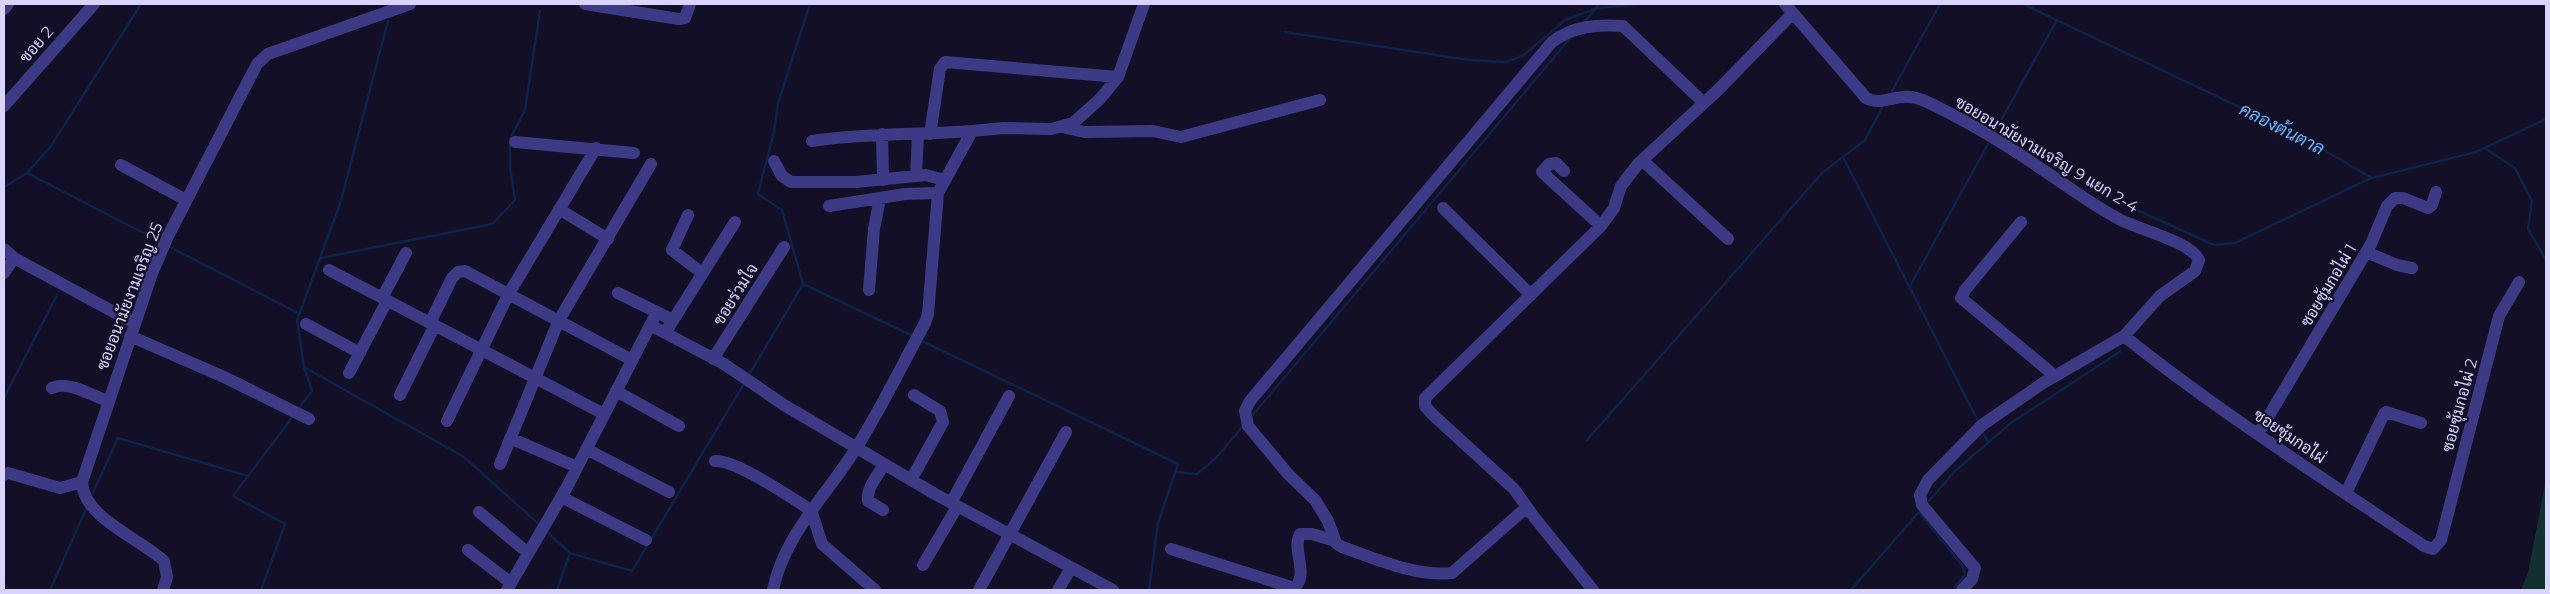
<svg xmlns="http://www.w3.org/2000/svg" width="2550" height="594" font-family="Montserrat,Sarabun,sans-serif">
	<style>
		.green { fill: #12302f }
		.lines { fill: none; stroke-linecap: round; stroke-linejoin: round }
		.stream { stroke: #0c2248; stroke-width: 2.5 }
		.minor { stroke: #3d3a85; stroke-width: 12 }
		.labels { text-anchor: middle; stroke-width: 4.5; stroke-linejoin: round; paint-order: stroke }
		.street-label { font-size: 16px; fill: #d9d4ff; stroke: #130f26 }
		.water-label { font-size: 18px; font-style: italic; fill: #62b6ff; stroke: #130f26 }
	</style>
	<rect width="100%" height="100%" fill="#130f26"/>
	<path class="green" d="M2546,479V590H2521L2528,573Z"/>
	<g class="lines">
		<path class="stream" d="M2023,4L2296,134L2372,178L2476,152L2546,119
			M1584,23L1599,4
			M1285,32L1469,60L1506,62L1524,55L1565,20L1597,8L1641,4
			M1892,91L1940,4
			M1995,131L2057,20
			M510,139L525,110L540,11
			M2484,148L2515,168L2532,201L2528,229L2546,260
			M1843,157L1977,419
			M27,173L161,242
			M4,187L27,173L51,146L141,4
			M2128,206L2214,245L2235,243L2371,178
			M168,246L300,314
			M321,258L492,224L515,200L510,167V145
			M803,284L913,336
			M1909,288L1988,144
			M920,340L1178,464L1158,523L1149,590
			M304,367L297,320L340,204L388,21
			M749,375L803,284L782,210L758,194L774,132L778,103L810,4
			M4,398L57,295
			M298,409L312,391L304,367L464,457L541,526
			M1252,416L1572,36
			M1983,433L1988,442
			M1587,440L1822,173L1865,140L1882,108
			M1175,472L1197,474L1216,458L1243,426
			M91,497L118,438L248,476
			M1929,501L1955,471L2011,423L2121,351
			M547,532L570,553L632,571L745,382
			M50,590L87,507
			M261,590L285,524L233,496L294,415
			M557,590L570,553
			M1851,590L1919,512L1962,565L1965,574L1953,590"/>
		<path class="minor" d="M585,4L679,19L685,18L690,4
			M1785,4L1866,98C1884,108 1899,89 1925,101C1968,121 2010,147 2049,174C2073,190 2094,206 2119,219C2139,230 2190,241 2199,260L2195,271L2160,296L2124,336L2043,383L1982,425L1928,480L1920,495L1922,505L1975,568L1972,579L1962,590
			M4,9L8,4
			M4,106L94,4
			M1062,127L1084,132L1153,131L1181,137L1320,100
			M882,134L883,180
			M930,134L940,69L945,62L1118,77
			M812,141C865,133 919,135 972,131
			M515,142L634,153
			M1642,160L1728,239
			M774,161L782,176L791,182H856L926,175L944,180
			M121,165L186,200
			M1564,171L1556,163L1549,164L1542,172L1601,226
			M916,176L918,135
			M829,206L880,198
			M1443,208L1531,295
			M559,209L608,239
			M688,215L672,250L702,273
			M2021,222L1965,290L1961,298L2055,376
			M4,249L14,258L134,323
			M2366,252L2397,265L2412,268
			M329,270L604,414
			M4,273L14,258
			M869,290L874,229L880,198L905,194L938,193
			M618,293L673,320
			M382,298L406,253
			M430,323L452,278L458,272L465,271L632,360
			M306,324L360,353
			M650,325L724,364L784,405L935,494L1113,590
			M665,333L735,222
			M130,336L224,377L309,419
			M2124,336C2219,412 2323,478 2424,546L2433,549L2441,540L2499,316L2519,282
			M713,359L784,247
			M349,373L387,301
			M52,388C68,380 92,396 108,401
			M616,391L679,426
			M400,395L435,325
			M447,421L508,295L596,148
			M2258,434L2371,244L2387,206L2395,198H2403L2428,208L2432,205L2436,192
			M510,438L577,467
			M586,449L669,492
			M715,461C737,460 791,498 811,510L822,544L875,590
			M500,464L559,320L651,164
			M4,475L8,473L60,488L82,482
			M911,480L943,422L940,411L914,395
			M2346,493L2384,414L2386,412L2421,423
			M561,497L646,540
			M951,503L1009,396
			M1527,507L1452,573C1416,577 1376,559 1342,547L1336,543L1328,521L1315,500L1288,474L1248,426L1245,411L1250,401L1552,42C1573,26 1597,24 1623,26L1704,103
			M883,510L868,501C866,488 878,475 884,465
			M479,512L528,553
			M1171,549L1294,588C1310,575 1291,549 1300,534H1312L1335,541
			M468,550L511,583
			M923,565L957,507
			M163,590L167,577L164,561C141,539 83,518 82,482L151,276L168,236L257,64L268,54L410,4
			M507,590L567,487L657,312
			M773,590C784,535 826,496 855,450C881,409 902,365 925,323L928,314L938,193L972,131L1003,128L1051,129L1073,123L1099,100L1118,77L1144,4
			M979,590L1066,432
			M1058,590L1071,568
			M1593,590L1534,517L1514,489L1432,414L1425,406V398L1601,226L1614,208L1621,186L1638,164L1718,90L1793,13"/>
	</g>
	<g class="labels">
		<g class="street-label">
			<text transform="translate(36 44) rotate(-49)" y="6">ซอย 2</text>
			<text transform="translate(2047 154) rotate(31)" y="6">ซอยอนามัยงามเจริญ 9 แยก 2-4</text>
			<text transform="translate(2328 285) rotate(-59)" y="6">ซอยซุ้มกอไผ่ 1</text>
			<text transform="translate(735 294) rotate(-58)" y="6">ซอยร่วมใจ</text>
			<text transform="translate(129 296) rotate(-69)" y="6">ซอยอนามัยงามเจริญ 25</text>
			<text transform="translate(2459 405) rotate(-75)" y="6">ซอยซุ้มกอไผ่ 2</text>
			<text transform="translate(2290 436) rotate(34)" y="6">ซอยซุ้มกอไผ่</text>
		</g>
		<g class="water-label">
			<text transform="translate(2282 129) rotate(27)" y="6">คลองต้นตาล</text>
		</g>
	</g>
	<rect width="2550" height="594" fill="none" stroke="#d9d4ff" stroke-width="10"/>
</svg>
